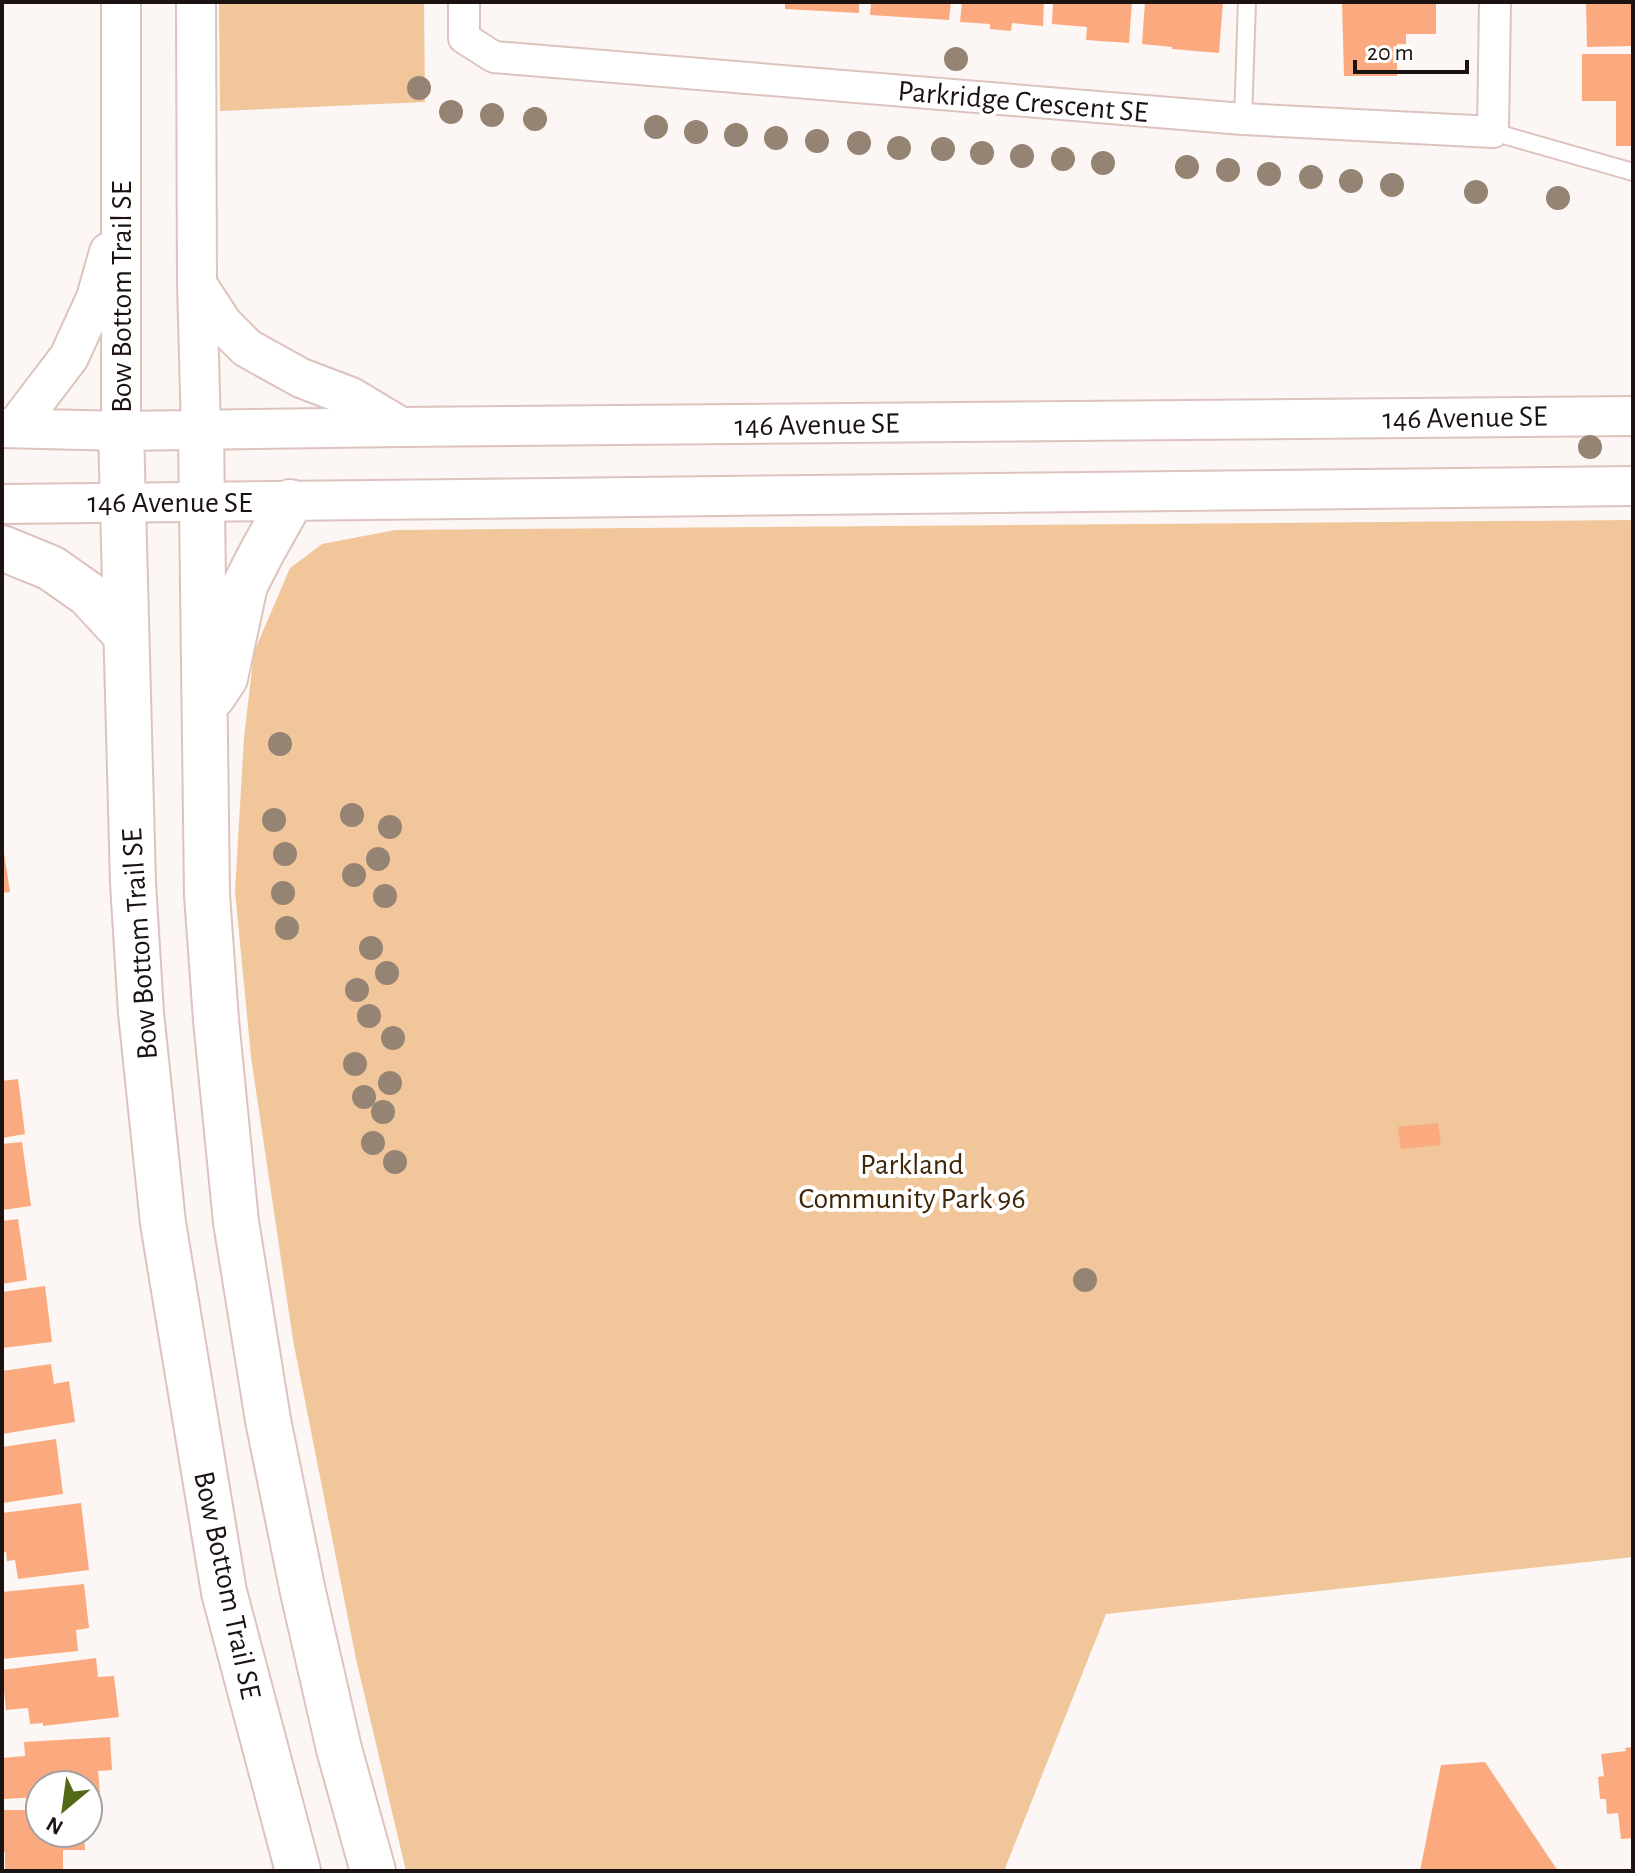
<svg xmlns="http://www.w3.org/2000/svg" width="1635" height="1873" font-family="'Alegreya Sans',sans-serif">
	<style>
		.green { fill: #f0c69a }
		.building { fill: #fbaa7f }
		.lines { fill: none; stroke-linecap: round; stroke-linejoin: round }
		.service-casing { stroke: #ddc3be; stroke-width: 20 }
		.minor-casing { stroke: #ddc3be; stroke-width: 34 }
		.tertiary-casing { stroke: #ddc3be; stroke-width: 42 }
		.secondary-casing { stroke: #ddc3be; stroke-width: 48 }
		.service { stroke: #fff; stroke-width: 16 }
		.minor { stroke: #fff; stroke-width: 30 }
		.tertiary { stroke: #fff; stroke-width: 38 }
		.secondary { stroke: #fff; stroke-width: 44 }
		.tree { fill: #958473 }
		.labels { text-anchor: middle; stroke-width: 8; stroke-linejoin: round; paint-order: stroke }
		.street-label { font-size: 30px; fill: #1b1211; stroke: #fff }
		.park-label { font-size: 30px; fill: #402709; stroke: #fff }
	</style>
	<rect width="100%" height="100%" fill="#fcf6f5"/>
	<path class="green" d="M219,2H424L425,102L220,111Z
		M1633,520V1557L1106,1614L1004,1871H406L356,1659L293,1340L251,1057L235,891L244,738L254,652L290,568L322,544L395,530Z"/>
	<path class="building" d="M785,2H859V13L785,9Z
		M871,2H951L949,20L870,15Z
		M962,2H1044L1043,26L1012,23L1011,31L990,29V24L960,22Z
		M1053,2H1132L1129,43L1086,40L1087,27L1052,24Z
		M1145,2H1223L1219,53L1172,49V47L1142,44Z
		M1342,2H1436V34H1406V44H1397V76H1344Z
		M1586,2H1633V46L1587,47Z
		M1582,54H1631V68H1633V146H1616V101H1582Z
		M2,853H4L10,892L2,893Z
		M18,1079L25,1134L2,1138V1081Z
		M1438,1123L1441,1145L1401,1149L1398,1127Z
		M22,1142L31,1206L2,1210V1144Z
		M18,1219L27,1280L2,1284V1221Z
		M45,1286L52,1342L2,1348V1292Z
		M51,1364L54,1384L69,1381L75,1422L2,1434V1371Z
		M56,1439L63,1494L2,1503V1447Z
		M81,1503L89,1570L18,1579L15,1560L7,1561L6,1552L2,1553V1513Z
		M84,1584L89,1628L76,1630L78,1651L2,1659V1592Z
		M96,1658L98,1677L114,1676L119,1717L43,1726V1723L30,1724L28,1708L6,1710L2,1670Z
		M110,1737L112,1770L98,1771L100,1793L88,1794V1785H40V1797L4,1799L2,1758L25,1756L24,1742Z
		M1633,1747V1838L1621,1839L1618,1813L1607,1814L1606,1799H1600L1598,1777L1604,1776L1601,1754L1626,1751L1625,1748Z
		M1485,1762L1558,1871H1420L1441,1765Z
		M2,1810H40V1833H84L85,1850H63V1871H5V1852H2Z"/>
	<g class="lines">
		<defs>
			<path id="service" d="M1243,119L1247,2
				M1493,132L1633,172"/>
			<path id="minor" d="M464,2V38L494,57L1243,119L1493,132L1495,2"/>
			<path id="tertiary" d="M196,2L197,284L201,430
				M197,284L223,324L247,348L301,378L351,397L401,427
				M2,428L121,431L401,427L1633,416
				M15,428L69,357L96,298L109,252
				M121,431V2
				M2,504L1633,486"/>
			<path id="secondary" d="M201,430L207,895L216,1020L236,1222L268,1420L303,1592L339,1749L373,1871
				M121,431L133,883L141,1013L163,1223L224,1592L298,1871
				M2,548L51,568L88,594L126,635
				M213,696L225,678L245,585L263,550L290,502"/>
		</defs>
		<use href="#service" class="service-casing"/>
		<use href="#minor" class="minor-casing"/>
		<use href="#tertiary" class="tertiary-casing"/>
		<use href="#secondary" class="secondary-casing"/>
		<use href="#service" class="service"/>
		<use href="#minor" class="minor"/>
		<use href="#tertiary" class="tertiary"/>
		<use href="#secondary" class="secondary"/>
	</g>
	<g class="tree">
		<circle cx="956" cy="59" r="12"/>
		<circle cx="419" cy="88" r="12"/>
		<circle cx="451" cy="112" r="12"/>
		<circle cx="492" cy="115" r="12"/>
		<circle cx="535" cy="119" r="12"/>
		<circle cx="656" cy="127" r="12"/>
		<circle cx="696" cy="132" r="12"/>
		<circle cx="736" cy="135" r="12"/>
		<circle cx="776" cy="138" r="12"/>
		<circle cx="817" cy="141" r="12"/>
		<circle cx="859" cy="143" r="12"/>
		<circle cx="899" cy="148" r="12"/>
		<circle cx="943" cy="149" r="12"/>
		<circle cx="982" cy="153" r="12"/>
		<circle cx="1022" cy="156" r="12"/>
		<circle cx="1063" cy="159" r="12"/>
		<circle cx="1103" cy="163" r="12"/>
		<circle cx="1187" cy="167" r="12"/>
		<circle cx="1228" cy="170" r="12"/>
		<circle cx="1269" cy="174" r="12"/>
		<circle cx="1311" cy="177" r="12"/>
		<circle cx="1351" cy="181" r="12"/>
		<circle cx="1392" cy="185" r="12"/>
		<circle cx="1476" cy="192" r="12"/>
		<circle cx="1558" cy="198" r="12"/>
		<circle cx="1590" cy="447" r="12"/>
		<circle cx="280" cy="744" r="12"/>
		<circle cx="352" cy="815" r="12"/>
		<circle cx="274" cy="820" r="12"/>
		<circle cx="390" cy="827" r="12"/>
		<circle cx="285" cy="854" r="12"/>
		<circle cx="378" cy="859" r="12"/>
		<circle cx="354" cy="875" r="12"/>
		<circle cx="283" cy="893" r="12"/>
		<circle cx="385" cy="896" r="12"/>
		<circle cx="287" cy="928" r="12"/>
		<circle cx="371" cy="948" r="12"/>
		<circle cx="387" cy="973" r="12"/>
		<circle cx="357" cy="990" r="12"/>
		<circle cx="369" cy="1016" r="12"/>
		<circle cx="393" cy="1038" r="12"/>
		<circle cx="355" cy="1064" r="12"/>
		<circle cx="390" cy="1083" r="12"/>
		<circle cx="364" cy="1097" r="12"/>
		<circle cx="383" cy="1112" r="12"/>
		<circle cx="373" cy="1143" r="12"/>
		<circle cx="395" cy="1162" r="12"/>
		<circle cx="1085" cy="1280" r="12"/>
	</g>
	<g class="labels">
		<g class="street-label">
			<text transform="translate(1023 101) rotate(5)" y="10">Parkridge Crescent SE</text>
			<text transform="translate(121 297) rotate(-90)" y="10">Bow Bottom Trail SE</text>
			<text transform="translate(1465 417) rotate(-1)" y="10">146 Avenue SE</text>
			<text transform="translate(817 424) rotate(-1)" y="10">146 Avenue SE</text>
			<text x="170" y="512">146 Avenue SE</text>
			<text transform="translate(139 944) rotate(-94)" y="10">Bow Bottom Trail SE</text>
			<text transform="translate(228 1585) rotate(78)" y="10">Bow Bottom Trail SE</text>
		</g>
		<g class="park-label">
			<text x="912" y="1174">Parkland<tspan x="912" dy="34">Community Park 96</tspan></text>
		</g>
	</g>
	<rect width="1635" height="1873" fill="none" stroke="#1b1211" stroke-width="8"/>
	<g transform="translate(64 1809) rotate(209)"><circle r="38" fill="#ffffff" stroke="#a4a0a0" stroke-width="2"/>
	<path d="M0-6L14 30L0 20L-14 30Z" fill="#546917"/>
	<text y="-12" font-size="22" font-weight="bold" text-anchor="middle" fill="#1b1211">N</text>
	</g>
	<path d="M1355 60v12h112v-12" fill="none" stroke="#1b1211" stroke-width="4"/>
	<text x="1367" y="60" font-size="24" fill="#1b1211" stroke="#ffffff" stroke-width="6" paint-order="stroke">20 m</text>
</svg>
